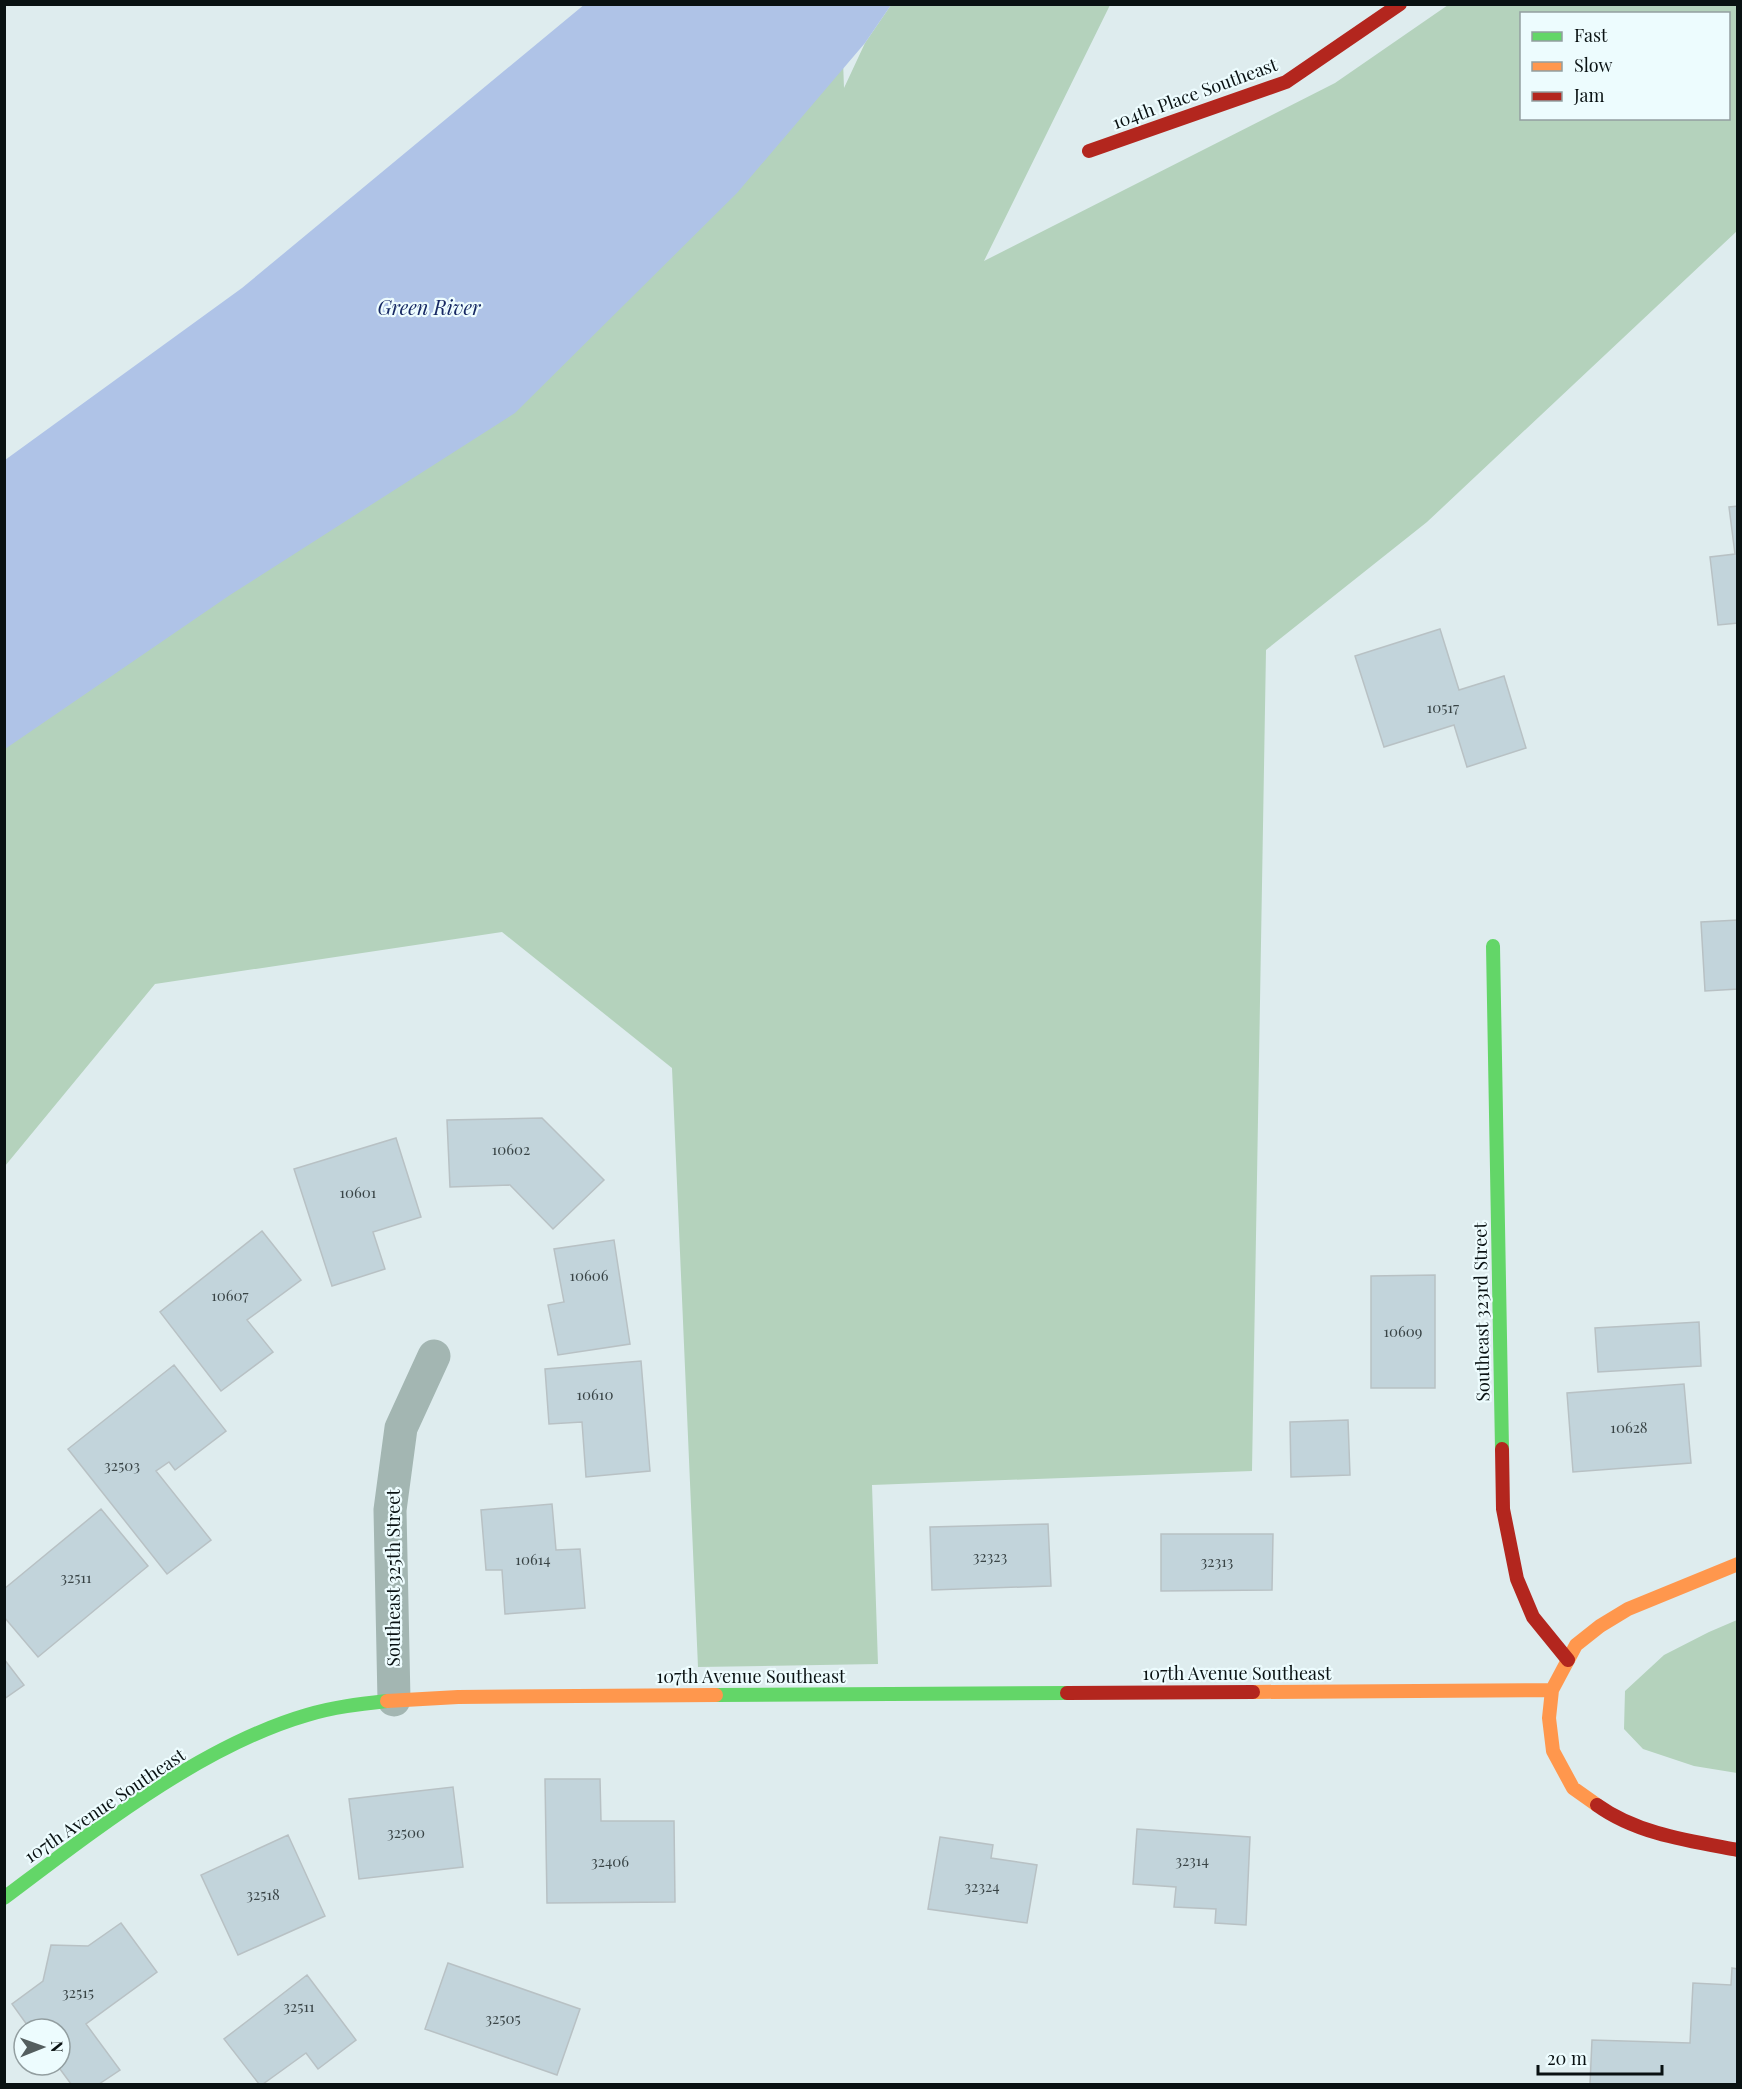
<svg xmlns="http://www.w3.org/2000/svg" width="1742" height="2089" font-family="'Playfair Display',serif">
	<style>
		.forest { fill: #b4d2bc; fill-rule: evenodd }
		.water { fill: #afc3e7 }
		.building { fill: #c2d4db; stroke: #b8c1c4; stroke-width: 1.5 }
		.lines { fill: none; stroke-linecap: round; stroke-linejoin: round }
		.street { stroke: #a3b6b2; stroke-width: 33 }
		.fast { stroke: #63d668; stroke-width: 14 }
		.slow { stroke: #ff974d; stroke-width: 14 }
		.jam { stroke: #b3261e; stroke-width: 14 }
		.labels { text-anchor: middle; stroke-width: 4.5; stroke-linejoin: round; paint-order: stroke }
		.number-label { font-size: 15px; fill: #394446 }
		.street-label { font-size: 18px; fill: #091112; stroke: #edfcfe }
		.water-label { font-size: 20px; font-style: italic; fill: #162863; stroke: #edfcfe }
	</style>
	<rect width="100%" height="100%" fill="#deecee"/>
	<path class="forest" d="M841,5L844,88L865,43L891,5H1110L984,261L1335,83L1448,5H1737V231L1427,522L1266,650L1252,1471L872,1485L878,1664L698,1667L672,1068L502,932L155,984L5,1166V654ZM1522,14H1728V118H1522Z
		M1737,1620V1773L1694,1766L1643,1749L1624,1729L1625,1691L1664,1655L1709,1632Z"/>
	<path class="water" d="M585,4L891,5L865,43L737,193L515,413L230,595L5,749V460L242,288Z"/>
	<path class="building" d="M1738,506V623L1718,625L1710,557L1735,554L1729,507Z
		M1440,629L1459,690L1504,676L1526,748L1467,767L1454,725L1384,747L1355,656Z
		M1738,920V989L1705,991L1701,922Z
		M542,1118L604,1180L553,1229L510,1185L450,1187L447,1120Z
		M396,1138L421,1217L373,1232L385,1269L332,1286L294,1169Z
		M262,1231L301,1280L247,1320L273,1352L221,1391L160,1312Z
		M614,1240L630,1344L558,1355L548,1305L564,1302L554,1249Z
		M1435,1275V1388H1371V1276Z
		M1699,1322L1701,1366L1598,1372L1595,1328Z
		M641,1361L650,1471L586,1477L582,1422L549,1424L545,1369Z
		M174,1365L226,1431L175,1470L169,1462L156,1471L211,1540L167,1574L68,1449Z
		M1684,1384L1691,1463L1573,1472L1567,1393Z
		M1348,1420L1350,1475L1291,1477L1290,1422Z
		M552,1504L556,1550L580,1549L585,1608L505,1614L502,1570H486L481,1510Z
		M101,1509L148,1566L38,1657L4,1617V1589Z
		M1048,1524L1051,1586L932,1590L930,1527Z
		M1161,1534H1273L1272,1590L1161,1591Z
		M4,1659L24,1685L4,1699Z
		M545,1779H600L601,1821H674L675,1902L547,1903Z
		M453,1787L463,1867L359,1879L349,1799Z
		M1137,1829L1250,1837L1246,1925L1215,1923L1216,1909L1174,1907L1176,1887L1133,1884Z
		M288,1835L325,1916L238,1955L201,1875Z
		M940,1837L993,1845L991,1858L1037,1865L1027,1923L928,1909Z
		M121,1923L157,1972L86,2024L120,2070L99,2084H71L57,2065H60V2029H30L12,2004L43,1981L51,1945L88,1946Z
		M448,1963L580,2009L557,2075L425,2029Z
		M1732,1968L1738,1969V2084H1590L1592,2040L1690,2043L1693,1983L1731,1985Z
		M307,1975L356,2040L318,2069L306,2053L263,2084H259L224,2039Z"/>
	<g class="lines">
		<path class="street" d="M394,1700L390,1510L401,1428L434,1356"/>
		<path class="fast" d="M1493,946L1502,1449
			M716,1695L1067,1693
			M4,1898C92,1832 200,1746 307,1715C333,1707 360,1704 387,1701"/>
		<path class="slow" d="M1253,1692L1552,1690
			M387,1701L458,1697L716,1695
			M1597,1805L1573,1788L1553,1751L1549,1718L1552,1690L1576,1645L1600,1626L1628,1609L1738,1564"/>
		<path class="jam" d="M1089,151L1286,82L1400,4
			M1502,1449L1503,1509L1517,1579L1533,1617L1568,1660
			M1067,1693L1253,1692
			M1597,1805C1637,1834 1690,1841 1738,1850"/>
	</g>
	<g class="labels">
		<g class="number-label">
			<text x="1443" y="713">10517</text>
			<text x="511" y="1155">10602</text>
			<text x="358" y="1198">10601</text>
			<text x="589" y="1281">10606</text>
			<text x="230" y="1301">10607</text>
			<text x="1403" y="1337">10609</text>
			<text x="595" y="1400">10610</text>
			<text x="1629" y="1433">10628</text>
			<text x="122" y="1471">32503</text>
			<text x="990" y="1562">32323</text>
			<text x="533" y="1565">10614</text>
			<text x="1217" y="1567">32313</text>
			<text x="76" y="1583">32511</text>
			<text x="406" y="1838">32500</text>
			<text x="1192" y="1866">32314</text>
			<text x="610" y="1867">32406</text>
			<text x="982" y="1892">32324</text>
			<text x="263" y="1900">32518</text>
			<text x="78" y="1998">32515</text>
			<text x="299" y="2012">32511</text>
			<text x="503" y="2024">32505</text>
		</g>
		<g class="street-label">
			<text transform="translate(1195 94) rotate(-20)" y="6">104th Place Southeast</text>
			<text transform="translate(1482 1312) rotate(-91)" y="6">Southeast 323rd Street</text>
			<text transform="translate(394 1578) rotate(-90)" y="6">Southeast 325th Street</text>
			<text x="1237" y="1680">107th Avenue Southeast</text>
			<text x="751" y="1683">107th Avenue Southeast</text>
			<text transform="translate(105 1806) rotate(-34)" y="6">107th Avenue Southeast</text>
		</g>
		<g class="water-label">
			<text x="429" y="315">Green River</text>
		</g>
	</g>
	<rect width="1742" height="2089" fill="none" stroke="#091112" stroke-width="12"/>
	<rect x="1520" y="12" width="210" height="108" fill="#edfcfe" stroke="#929ea0" stroke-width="1.5"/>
	<rect x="1532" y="32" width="30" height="9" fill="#63d668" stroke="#929ea0" stroke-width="1.5"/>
	<text x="1574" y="42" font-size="18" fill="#091112">Fast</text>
	<rect x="1532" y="62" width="30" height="9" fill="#ff974d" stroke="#929ea0" stroke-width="1.5"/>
	<text x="1574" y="72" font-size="18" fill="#091112">Slow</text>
	<rect x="1532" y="92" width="30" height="9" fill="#b3261e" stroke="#929ea0" stroke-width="1.5"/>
	<text x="1574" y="102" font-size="18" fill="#091112">Jam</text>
	<g transform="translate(42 2047) rotate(89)"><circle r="28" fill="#edfcfe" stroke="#929ea0" stroke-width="1.5"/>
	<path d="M0-4.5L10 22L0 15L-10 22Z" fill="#545e5f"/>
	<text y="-9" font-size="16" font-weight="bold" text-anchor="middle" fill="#091112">N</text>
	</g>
	<path d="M1538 2065v9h124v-9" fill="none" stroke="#091112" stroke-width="3"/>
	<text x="1547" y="2065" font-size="18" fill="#091112" stroke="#edfcfe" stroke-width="4.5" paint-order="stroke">20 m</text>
</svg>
